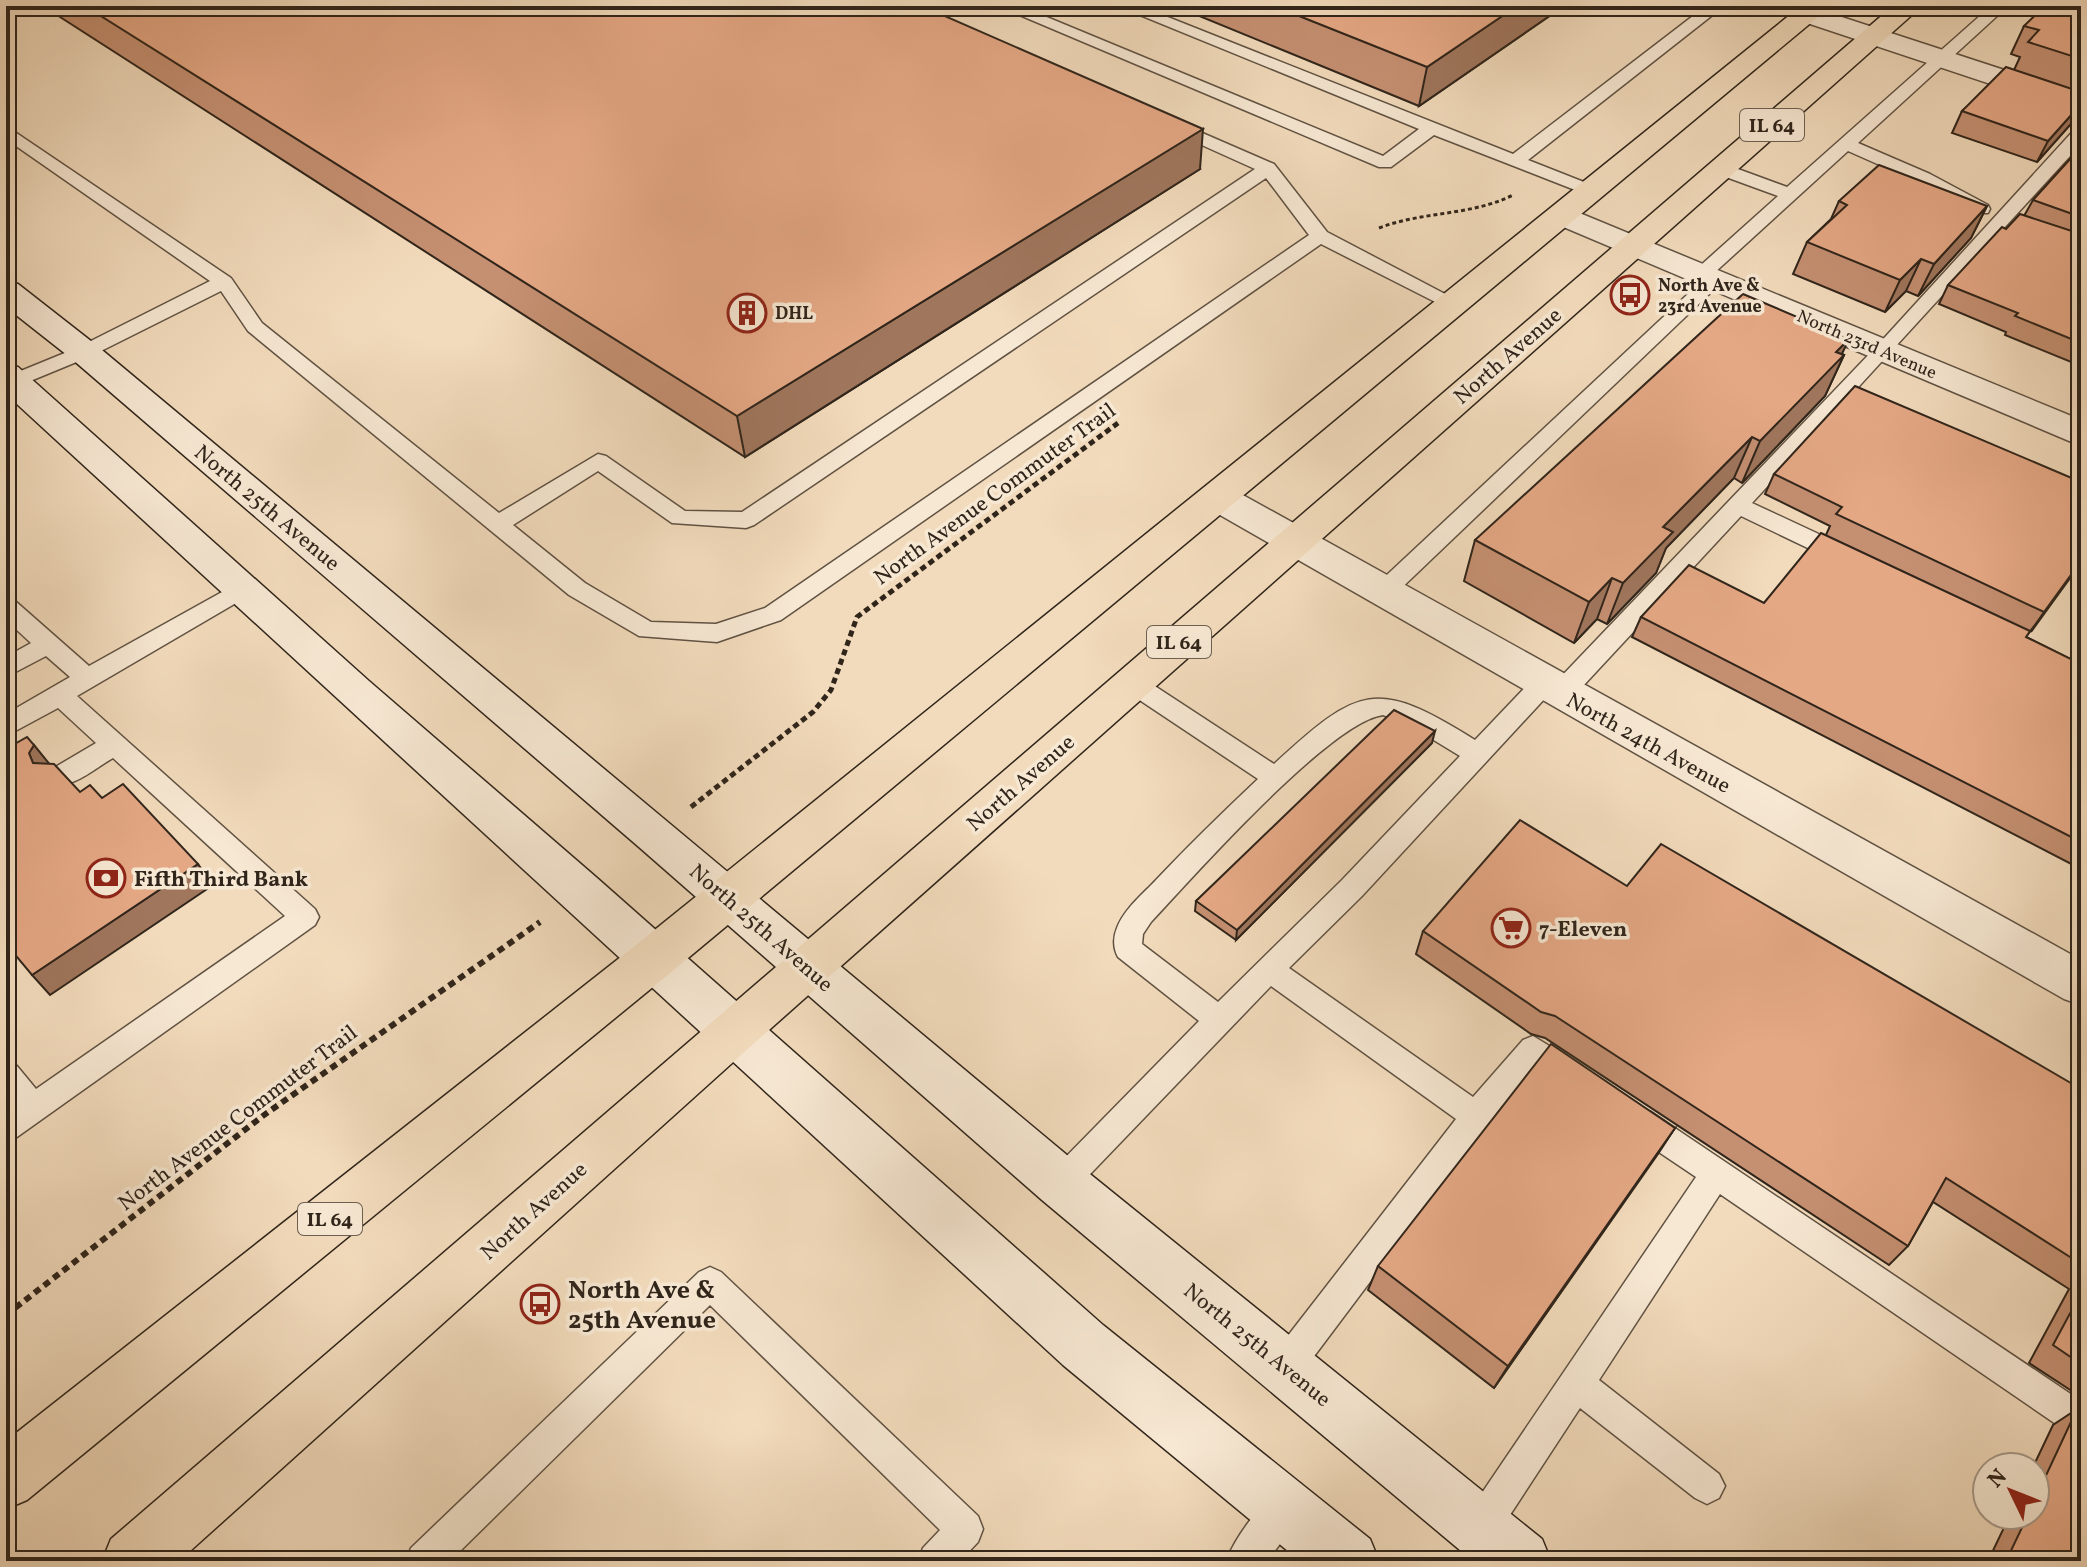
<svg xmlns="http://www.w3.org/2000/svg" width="2087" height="1567" font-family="Vollkorn,serif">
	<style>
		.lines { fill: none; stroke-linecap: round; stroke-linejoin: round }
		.lane-casing { stroke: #605243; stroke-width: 3 }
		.street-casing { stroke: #605243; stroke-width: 3 }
		.secondary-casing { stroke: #30251b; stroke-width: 3 }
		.primary-casing { stroke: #30251b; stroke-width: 3 }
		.path-far2 { stroke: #30251b; stroke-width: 3; stroke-dasharray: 4 3; stroke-linecap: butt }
		.path-far1 { stroke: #30251b; stroke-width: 5; stroke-dasharray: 6 4; stroke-linecap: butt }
		.path { stroke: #30251b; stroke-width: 6; stroke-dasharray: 7 5; stroke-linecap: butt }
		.lane { fill: #f7e8d3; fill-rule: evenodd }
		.street { fill: #f7e8d3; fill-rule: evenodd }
		.secondary { fill: #f7e8d3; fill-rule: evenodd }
		.primary { fill: #f2dbbc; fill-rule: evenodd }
		.wall { fill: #c59072; stroke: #30251b; stroke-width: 2 }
		.shaded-wall { fill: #a0765d; stroke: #30251b; stroke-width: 2 }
		.building { fill: #e5a885; stroke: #30251b; stroke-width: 2 }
		.labels { text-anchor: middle; stroke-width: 7; stroke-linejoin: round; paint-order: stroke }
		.far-poi-label { font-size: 18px; font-weight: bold; fill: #30251b; stroke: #f7e8d3; text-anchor: start }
		.far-street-label { font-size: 18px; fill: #30251b; stroke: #f7e8d3 }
		.shield { fill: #f7e8d3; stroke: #6c6052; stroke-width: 2 }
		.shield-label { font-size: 20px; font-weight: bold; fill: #30251b }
		.street-label { font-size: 22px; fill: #30251b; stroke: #f7e8d3 }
		.poi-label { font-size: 22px; font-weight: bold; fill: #30251b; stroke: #f7e8d3; text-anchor: start }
		.near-poi-label { font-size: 26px; font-weight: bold; fill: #30251b; stroke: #f7e8d3; text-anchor: start }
	</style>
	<rect width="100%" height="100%" fill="#f2dbbc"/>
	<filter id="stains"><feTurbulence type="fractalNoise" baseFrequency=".0025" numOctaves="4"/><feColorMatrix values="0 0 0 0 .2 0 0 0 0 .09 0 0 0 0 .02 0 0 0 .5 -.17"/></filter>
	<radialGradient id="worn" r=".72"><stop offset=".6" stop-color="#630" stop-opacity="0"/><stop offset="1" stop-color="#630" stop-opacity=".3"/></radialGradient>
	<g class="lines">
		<defs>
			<path id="lane" d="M998,6H1020L1383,156L1419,129L1118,6H1140L1513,154L1706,6H1724L1528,160L1599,188L1602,192L1599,196L1593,197L1434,135L1391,167H1379Z
				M1991,6H2008L1858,143L1930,174L1988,205L1990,209L1988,213H1974L1918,182L1848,151L1713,274L1722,275L1725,279L1391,598L1383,600L1375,598L1371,592L1375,586L1704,279L1694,278L1691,274L1778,196L1715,173L1712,169L1715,165H1727L1787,187Z
				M1170,119L1274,164L1327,232L1466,305L1456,311L1449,309L1321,244L781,620L717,642L639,636L569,595L248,331L221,291L91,356L6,391V377L77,348L210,281L6,139V126L231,278L262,323L499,513L598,454L606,456L685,511L742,512L1255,169L1164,128L1161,124L1164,120ZM1266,178L1309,235L765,608L716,624L651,622L585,583L513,525L598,471L672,523L746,528L754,525Z
				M2081,128V144L1752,503L1855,551L1859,557L1855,563H1839L1741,516L1570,700L1561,702L1552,700L1549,694L1362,896L1289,968L1473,1097L1523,1040L1533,1036L1582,1066L1586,1075L1582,1084L1571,1088L1536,1067L1487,1126L1297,1379L1285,1384L1273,1379L1268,1367L1273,1355L1456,1119L1271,986L1072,1193L1061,1198L1050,1193L1045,1183L1050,1173L1199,1021L1118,957C1113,948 1113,937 1117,928C1124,909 1143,894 1156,880C1189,845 1223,812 1258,779L1123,689L1120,683L1123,677L1132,674L1141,677L1274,764C1359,686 1376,678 1475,740L1535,677L1544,674L1553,677L1556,682L1876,347L2075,129ZM1383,715L1409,725L1460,756L1342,880L1218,1002L1142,944L1143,934L1151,922C1192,878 1330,722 1383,715Z
				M240,582L248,584L252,590L248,596L77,696L315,909L319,917L315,925L17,1137L6,1141V1110L12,1105L6,1097V1062L17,1066L36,1089L285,916L113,758C95,768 72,790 52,783L48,776L52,769L96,743L58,708L6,736V714L70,677L46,656L6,677V657L31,643L6,620V598L14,600L89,666Z
				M1640,1108L1651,1112L2081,1401V1438L2069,1433L1720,1194L1599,1380L1719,1474L1725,1486L1719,1498L1707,1504L1695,1498L1580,1408L1493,1541L1480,1546L1467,1541L1462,1528L1467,1515L1696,1177L1629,1132L1625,1122L1629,1112Z
				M710,1267L721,1272L978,1516L983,1529L978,1542L960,1561H918L923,1548L940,1530L710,1305L450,1561H406L411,1548L699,1272Z
				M1284,1491L1297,1496L1302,1509L1297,1522L1267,1561H1226C1236,1537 1260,1501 1284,1491Z"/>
			<path id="street" d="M1808,6L2081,95V114L1798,20L1794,14L1798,8Z
				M1565,207L2081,420V446L1554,223L1549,216L1554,209Z
				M1219,485L1232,489L2081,960V1005L2064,999L1206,507L1200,498L1206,489Z"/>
			<path id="secondary" d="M6,281L18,284L96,345L1080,1166L1542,1539L1551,1561H1473L1042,1200L639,847L72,359L6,307Z
				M6,364L18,367L369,681L597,878L1103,1325L1370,1539L1379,1561H1300L1063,1365L6,394Z"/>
			<path id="primary" d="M1801,6H1831L670,973L27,1500L6,1509V1441L636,945Z
				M1893,6H1922L751,1046L179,1561H102L111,1539Z"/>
		</defs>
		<use href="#lane" class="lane-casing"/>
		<use href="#street" class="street-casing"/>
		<use href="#secondary" class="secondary-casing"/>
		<use href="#primary" class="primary-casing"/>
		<path class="path-far2" d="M1379,228C1423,211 1471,216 1513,195"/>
		<path class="path-far1" d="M691,807L813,712L831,690L857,617L1118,423"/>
		<path class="path" d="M6,1315L264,1115L540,922"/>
		<use href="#lane" class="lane"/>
		<use href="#street" class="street"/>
		<use href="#secondary" class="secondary"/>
		<use href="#primary" class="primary"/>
	</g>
	<path class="wall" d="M43,6H922L1200,169L745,457Z
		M1175,6H1564L1419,106Z
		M2081,6V111L2078,116L2037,162L1952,133L1962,111L2014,70L2020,57L2011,54L2024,26Z
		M2081,147V366L2005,335L2006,332L1939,304L1948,285L2006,229L2024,216L2033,200Z
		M1839,201L1987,206L1971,238L1918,296L1906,291L1885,312L1793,274L1807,242L1831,219Z
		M1842,354L1844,355L1825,396L1742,483L1734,478L1666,548L1656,573L1607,624L1597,619L1574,643L1464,581L1475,540Z
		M1774,474L2081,482V563L2026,637L2081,664V869L1632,637L1641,617L1764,603L1826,535L1830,526L1765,494Z
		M1432,743L1236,940L1195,911L1196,901Z
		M1627,886L2081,1089V1397L2029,1363L2069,1289L1933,1202L1908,1246L1889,1265L1545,1038L1531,1034L1416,954L1423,931Z
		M1675,1128L1494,1388L1368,1290L1378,1266Z
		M2077,1409L2081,1561H1988L2010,1515H2035V1467H2033L2053,1425Z"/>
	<path class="shaded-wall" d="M1517,6H1564L1419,106L1427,67Z
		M2081,104V111L2078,116L2037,162L2048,141Z
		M1203,129L1200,169L745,457L737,416Z
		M1987,206L1971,238L1918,296L1934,264Z
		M1921,259L1906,291L1885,312L1900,280Z
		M1849,339L1839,360L1844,355L1825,396L1742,483L1760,441L1836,352Z
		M1752,437L1734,478L1666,548L1656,573L1607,624L1623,583L1663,527Z
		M2081,561V563L2031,632L2044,612Z
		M1612,578L1597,619L1574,643L1589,602Z
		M1435,731L1432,743L1236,940L1237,930Z
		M34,745L51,766L33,763L29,753Z
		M198,864L213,885L50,995L32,975Z
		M1675,1128L1658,1154L1494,1388L1508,1366Z"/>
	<path class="building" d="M85,6H922L1203,129L737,416Z
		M1274,6H1517L1427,67Z
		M2045,6H2081V59L2028,42L2039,30L2024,26Z
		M2006,67L2081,92V104L2048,141L1962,111Z
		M2081,147V217L2033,200Z
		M1879,165L1987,206L1934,264L1921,259L1900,280L1807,242L1847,205L1839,201Z
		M2020,214L2081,234V343L2015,316L2018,313L1948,285L2002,227L2006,229Z
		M1743,294L1849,339L1836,352L1844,355L1760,441L1752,437L1663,527L1673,532L1623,583L1612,578L1589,602L1475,540Z
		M1855,386L2081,482V561L2044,612L1836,514L1842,507L1774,474Z
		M1821,533L2030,631L2026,637L2081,664V842L1641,617L1689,565L1764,603Z
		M1394,710L1435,731L1237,930L1196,901Z
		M27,737L34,745L29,753L33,763L54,764L80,792L90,785L102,798L123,784L198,864L32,975L6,944V749Z
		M1520,820L1627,886L1661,844L2081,1089V1264L1946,1178L1908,1246L1555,1016L1541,1012L1423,931Z
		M1551,1044L1675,1128L1508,1366L1378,1266Z
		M2081,1293V1364L2053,1345Z
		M2077,1409L2081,1412V1561H2006L2028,1515H2035V1499Z"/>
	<defs>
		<symbol id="bus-ring" viewBox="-11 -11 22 22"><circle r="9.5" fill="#f7e8d3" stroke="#8f2418" stroke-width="1.5"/><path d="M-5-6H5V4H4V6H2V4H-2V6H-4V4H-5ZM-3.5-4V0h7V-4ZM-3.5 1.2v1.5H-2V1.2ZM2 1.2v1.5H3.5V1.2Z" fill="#8f2418"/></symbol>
		<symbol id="building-ring" viewBox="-11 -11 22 22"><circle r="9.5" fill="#f7e8d3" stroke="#8f2418" stroke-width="1.5"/><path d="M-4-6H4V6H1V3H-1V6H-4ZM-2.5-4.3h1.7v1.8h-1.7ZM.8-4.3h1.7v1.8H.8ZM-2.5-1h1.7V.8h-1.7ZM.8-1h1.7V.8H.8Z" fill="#8f2418"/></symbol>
		<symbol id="bank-ring" viewBox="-11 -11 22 22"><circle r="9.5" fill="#f7e8d3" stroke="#8f2418" stroke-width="1.5"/><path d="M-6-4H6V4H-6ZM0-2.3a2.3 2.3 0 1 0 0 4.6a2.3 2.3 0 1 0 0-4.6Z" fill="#8f2418"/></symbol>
		<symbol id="supermarket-ring" viewBox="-11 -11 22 22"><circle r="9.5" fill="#f7e8d3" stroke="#8f2418" stroke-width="1.5"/><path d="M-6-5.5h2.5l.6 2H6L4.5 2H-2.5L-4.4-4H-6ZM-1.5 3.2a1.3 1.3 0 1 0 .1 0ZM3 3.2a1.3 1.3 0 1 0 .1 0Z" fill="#8f2418"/></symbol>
	</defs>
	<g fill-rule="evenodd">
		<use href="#bus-ring" x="1608" y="273" width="44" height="44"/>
		<use href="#building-ring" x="725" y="291" width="44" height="44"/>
		<use href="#bank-ring" x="84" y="856" width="44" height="44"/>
		<use href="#supermarket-ring" x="1489" y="906" width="44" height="44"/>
		<use href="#bus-ring" x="518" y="1282" width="44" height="44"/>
	</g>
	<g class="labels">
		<g class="far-poi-label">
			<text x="1658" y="291">North Ave &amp;<tspan x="1658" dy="21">23rd Avenue</tspan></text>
			<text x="775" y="319">DHL</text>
		</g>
		<g class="far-street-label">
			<text transform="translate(1867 344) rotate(23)" y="6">North 23rd Avenue</text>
		</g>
		<g class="shield">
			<rect x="1740" y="109" width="64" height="32" rx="6"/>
			<rect x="1147" y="626" width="64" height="32" rx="6"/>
			<rect x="298" y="1203" width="64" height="32" rx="6"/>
		</g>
		<g class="shield-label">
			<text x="1772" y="132">IL 64</text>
			<text x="1179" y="649">IL 64</text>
			<text x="330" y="1226">IL 64</text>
		</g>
		<g class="street-label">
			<text transform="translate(1507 355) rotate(-41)" y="8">North Avenue</text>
			<text transform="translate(994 493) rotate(-36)" y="8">North Avenue Commuter Trail</text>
			<text transform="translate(268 507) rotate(40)" y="8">North 25th Avenue</text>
			<text transform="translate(1649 742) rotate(29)" y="8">North 24th Avenue</text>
			<text transform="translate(1020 782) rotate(-41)" y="8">North Avenue</text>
			<text transform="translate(762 927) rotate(41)" y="8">North 25th Avenue</text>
			<text transform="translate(237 1117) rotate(-37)" y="8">North Avenue Commuter Trail</text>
			<text transform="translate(533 1210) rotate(-42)" y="8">North Avenue</text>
			<text transform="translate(1258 1344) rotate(39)" y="8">North 25th Avenue</text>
		</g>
		<g class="poi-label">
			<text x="134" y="886">Fifth Third Bank</text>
			<text x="1539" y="936">7-Eleven</text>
		</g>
		<g class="near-poi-label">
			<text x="568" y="1298">North Ave &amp;<tspan x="568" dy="30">25th Avenue</tspan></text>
		</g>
	</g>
	<rect width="2087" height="1567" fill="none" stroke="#f2dbbc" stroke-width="32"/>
	<rect x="8" y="8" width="2071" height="1551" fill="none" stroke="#30251b" stroke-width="4"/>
	<rect x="16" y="16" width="2055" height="1535" fill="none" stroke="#30251b" stroke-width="2"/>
	<g transform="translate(2011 1491) rotate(313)"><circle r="38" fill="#f7e8d3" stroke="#a79a89" stroke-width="2"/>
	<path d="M0-6L14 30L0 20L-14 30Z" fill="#8f2418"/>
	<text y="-12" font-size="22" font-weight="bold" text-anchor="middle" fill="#30251b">N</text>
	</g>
	<rect width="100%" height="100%" filter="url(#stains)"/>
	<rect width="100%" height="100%" fill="url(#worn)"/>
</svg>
